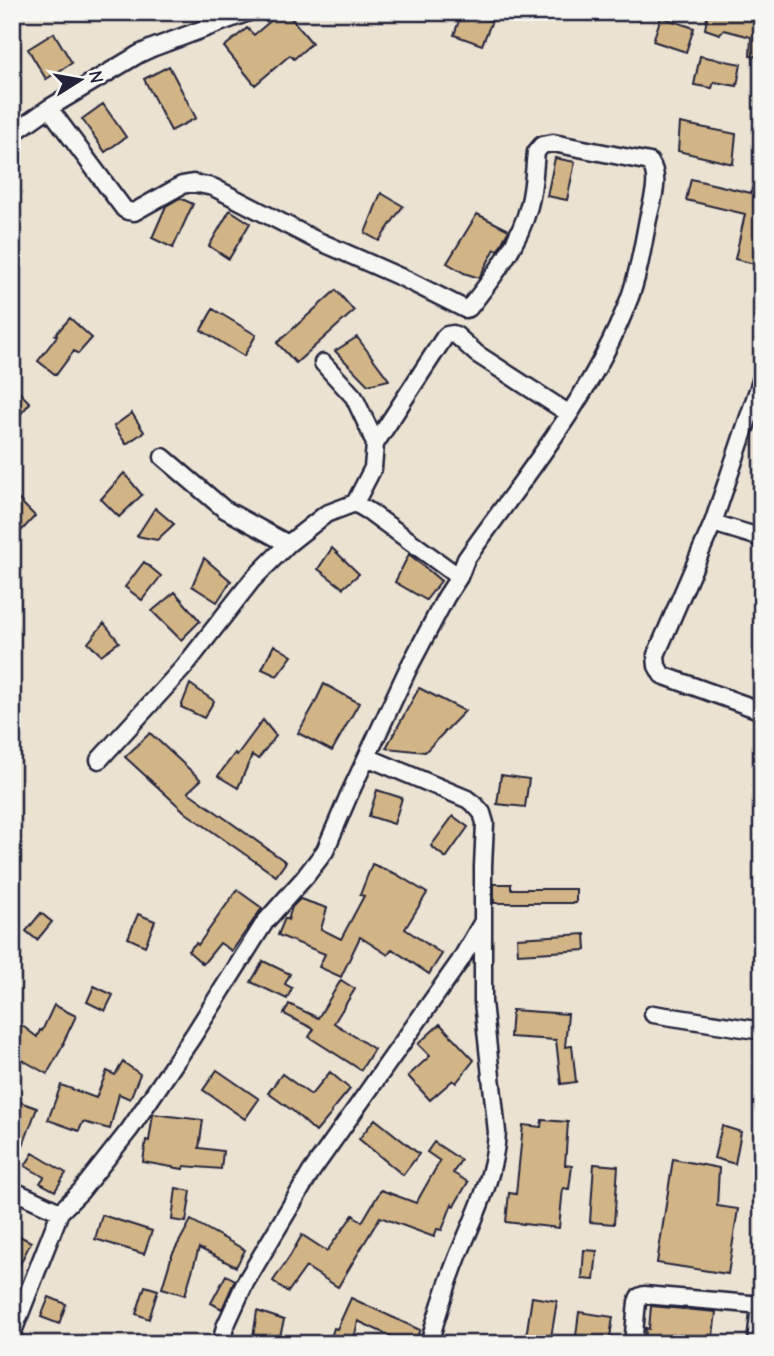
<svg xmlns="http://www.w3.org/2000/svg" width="774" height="1356" font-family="'Comic Neue',sans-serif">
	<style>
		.building { fill: #d2b587; stroke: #22223b; stroke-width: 2 }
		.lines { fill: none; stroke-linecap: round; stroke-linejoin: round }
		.street-casing { stroke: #22223b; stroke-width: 21 }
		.street { stroke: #f6f6f2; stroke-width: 16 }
	</style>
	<rect width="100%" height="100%" fill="#ebe2d2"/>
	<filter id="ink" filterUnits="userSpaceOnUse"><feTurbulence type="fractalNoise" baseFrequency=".0143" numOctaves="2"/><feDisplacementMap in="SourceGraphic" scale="14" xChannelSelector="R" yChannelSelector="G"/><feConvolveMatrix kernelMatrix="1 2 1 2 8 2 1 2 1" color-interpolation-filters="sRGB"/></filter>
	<g filter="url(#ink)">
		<path class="building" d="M281,12H286L312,43L294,59L290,55L255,85L224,47L247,28L254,35Z
			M462,12L492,21L482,45L454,35Z
			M708,12H762V57L750,56L751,37L724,30L720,34L705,29Z
			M661,17L694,28L686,52L653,41Z
			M54,33L72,63L46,79L28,49Z
			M700,56L741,64L737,86L714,82L712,88L694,85Z
			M169,66L196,118L171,131L144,79Z
			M103,104L126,137L105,152L82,119Z
			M680,123L736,134L733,164L678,151Z
			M555,158L575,162L567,200L547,196Z
			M691,179L751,193L752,188L762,190V266L735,259L745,214L686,200Z
			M381,193L403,206L379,241L365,233Z
			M180,198L193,204L173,248L152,238L166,206Z
			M230,210L250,223L229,259L209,246Z
			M477,214L509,230L498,250L495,249L479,278L464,273L447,263Z
			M336,290L354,311L296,363L277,343Z
			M213,309L256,335L244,356L201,330Z
			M70,318L92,338L78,354L74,351L56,375L38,361L57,336L55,335Z
			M357,337L389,380L368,385L335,351Z
			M12,385L30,403L12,424Z
			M132,413L144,432L126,444L114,426Z
			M124,473L142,495L119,517L101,499Z
			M12,493L35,516L12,541Z
			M155,508L174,524L157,540L137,536Z
			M332,548L359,574L343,588L318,569Z
			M409,554L441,581L426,600L395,582Z
			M204,558L231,581L217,602L192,586Z
			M144,562L161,576L142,600L125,587Z
			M175,592L200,621L181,640L152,611Z
			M104,623L119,642L101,655L88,643Z
			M274,645L292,656L277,676L262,669Z
			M190,684L214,701L204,718L181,707Z
			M324,684L359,703L332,751L298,733L314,705Z
			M419,688L465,711L425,752L386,748Z
			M263,720L276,736L258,759L252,755L238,788L218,776L235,753L237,755Z
			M150,733L201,780L188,792L286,862L276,876L186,813L125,757Z
			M501,775L529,779L525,807L497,804Z
			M377,790L402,798L394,824L369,816Z
			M453,816L468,827L446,858L431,846Z
			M372,864L396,874L427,893L405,929L442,954L429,974L392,949L388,955L360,937L341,977L319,967L325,954L278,935L285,918L288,920L292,907L300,899L327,908L321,929L341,939L364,896L360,895Z
			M494,884H511V889H576V903H494Z
			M237,890L262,908L232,951L220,943L203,964L188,951L196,943L198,945Z
			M41,913L52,922L37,940L26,931Z
			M138,914L155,921L145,946L128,938Z
			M585,934L586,950L518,954L517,938Z
			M263,961L290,974L285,984L292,988L287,999L251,982Z
			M341,980L355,989L334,1023L374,1049L361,1070L309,1037L314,1029L284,1014L289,1004L318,1018Z
			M94,986L113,995L105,1011L87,1002Z
			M54,1005L76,1016L63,1043L64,1044L47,1074L12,1054V1018L37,1037L40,1030L42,1031Z
			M512,1010L568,1014L565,1047L572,1046L576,1082L561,1084L556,1040L510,1037Z
			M440,1024L474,1060L456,1083L453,1080L430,1100L408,1076L430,1056L418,1044Z
			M123,1062L140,1074L130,1099L119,1094L110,1129L83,1122L79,1131L48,1120L61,1085L96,1098L107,1071L115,1075Z
			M217,1070L259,1099L245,1119L203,1090Z
			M330,1072L350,1089L331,1112L332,1113L316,1132L293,1111L268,1093L282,1074L311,1095Z
			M12,1099L37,1108L21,1151L12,1147Z
			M153,1114L203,1120L199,1148L223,1151L221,1169L184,1166L183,1169L143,1162L146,1140L149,1141Z
			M375,1119L419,1154L403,1175L359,1139Z
			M542,1120L568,1122L565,1165L572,1166L569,1189L563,1188L559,1228L506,1222L509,1193L516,1194L523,1125L541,1127Z
			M722,1126L741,1132L735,1164L714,1158Z
			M434,1142L461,1160L453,1173L468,1182L454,1206L452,1204L442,1230L437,1229L434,1237L380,1217L338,1287L306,1267L288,1292L273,1281L290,1256L302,1235L327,1251L353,1215L362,1222L381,1190L416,1203L440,1161L427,1152Z
			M33,1153L66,1173L55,1191L40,1183L44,1177L25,1166Z
			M673,1159L719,1168L717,1206L738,1209L728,1274L657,1263Z
			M594,1164L618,1166L614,1224L590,1222Z
			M176,1188L191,1191L186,1222L172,1220Z
			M102,1215L152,1231L144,1254L95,1239Z
			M191,1220L245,1250L236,1267L199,1248L185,1295L162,1288L172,1255Z
			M12,1232L31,1242L12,1280Z
			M584,1250L597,1251L594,1280L582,1279Z
			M226,1275L235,1280L222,1309L211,1303Z
			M145,1286L158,1290L149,1319L136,1314Z
			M49,1297L66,1304L59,1324L41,1317Z
			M532,1297L557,1301L550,1344H525Z
			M351,1298L420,1330L413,1344H407L358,1321L353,1344H329L334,1328L337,1329Z
			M651,1306L716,1312L712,1344H645L646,1328L649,1329Z
			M257,1311L284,1320L278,1344H252Z
			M579,1312L613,1317L609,1344H575Z"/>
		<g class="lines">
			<defs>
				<path id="street" d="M12,134L49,108L139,54L152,48L249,12
					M323,363L354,397L369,429L375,444L373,468L355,503
					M762,378L713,523L656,655L657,666L662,675L762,711
					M375,444L444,338L447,335L453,334L457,336L477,354L568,413
					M163,457L224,509L288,544
					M713,523L762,538
					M367,757L467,799L476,806L482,813L485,823L483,866V1002L497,1132C495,1176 475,1216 458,1256C447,1284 437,1314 429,1344
					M99,760L184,667L252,580L288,544L326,514L355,503L370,512L459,577
					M653,1014L762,1031
					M12,1190L60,1212
					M12,1334L60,1212L81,1191L130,1129L193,1036L265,922L305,877L325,851L349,795L408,669L446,597L459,577L466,559C524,477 592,396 628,302C638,278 643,245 648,219C652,201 661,179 650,162L553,143L542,145L536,152C534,170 534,188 529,206C519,244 493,278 469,308L465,309L405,279L314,239L213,187L193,183L182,185L134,212L128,211L124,209L49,108
					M221,1344L225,1327L245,1283L311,1172L460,961L482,923
					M633,1344L637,1302L639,1297L644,1295L762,1305
					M756,1344L760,1305"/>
			</defs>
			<use href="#street" class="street-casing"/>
			<use href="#street" class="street"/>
		</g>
	</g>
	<rect width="774" height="1356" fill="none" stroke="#f6f6f2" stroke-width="42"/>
	<rect x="21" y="21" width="732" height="1314" fill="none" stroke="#22223b" stroke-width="2.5" filter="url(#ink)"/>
	<g transform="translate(80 80) rotate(79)" stroke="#f6f6f2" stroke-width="5" paint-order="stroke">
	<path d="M0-5L12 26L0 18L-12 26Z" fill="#22223b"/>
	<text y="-10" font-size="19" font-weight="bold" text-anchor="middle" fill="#22223b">N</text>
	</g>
</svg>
